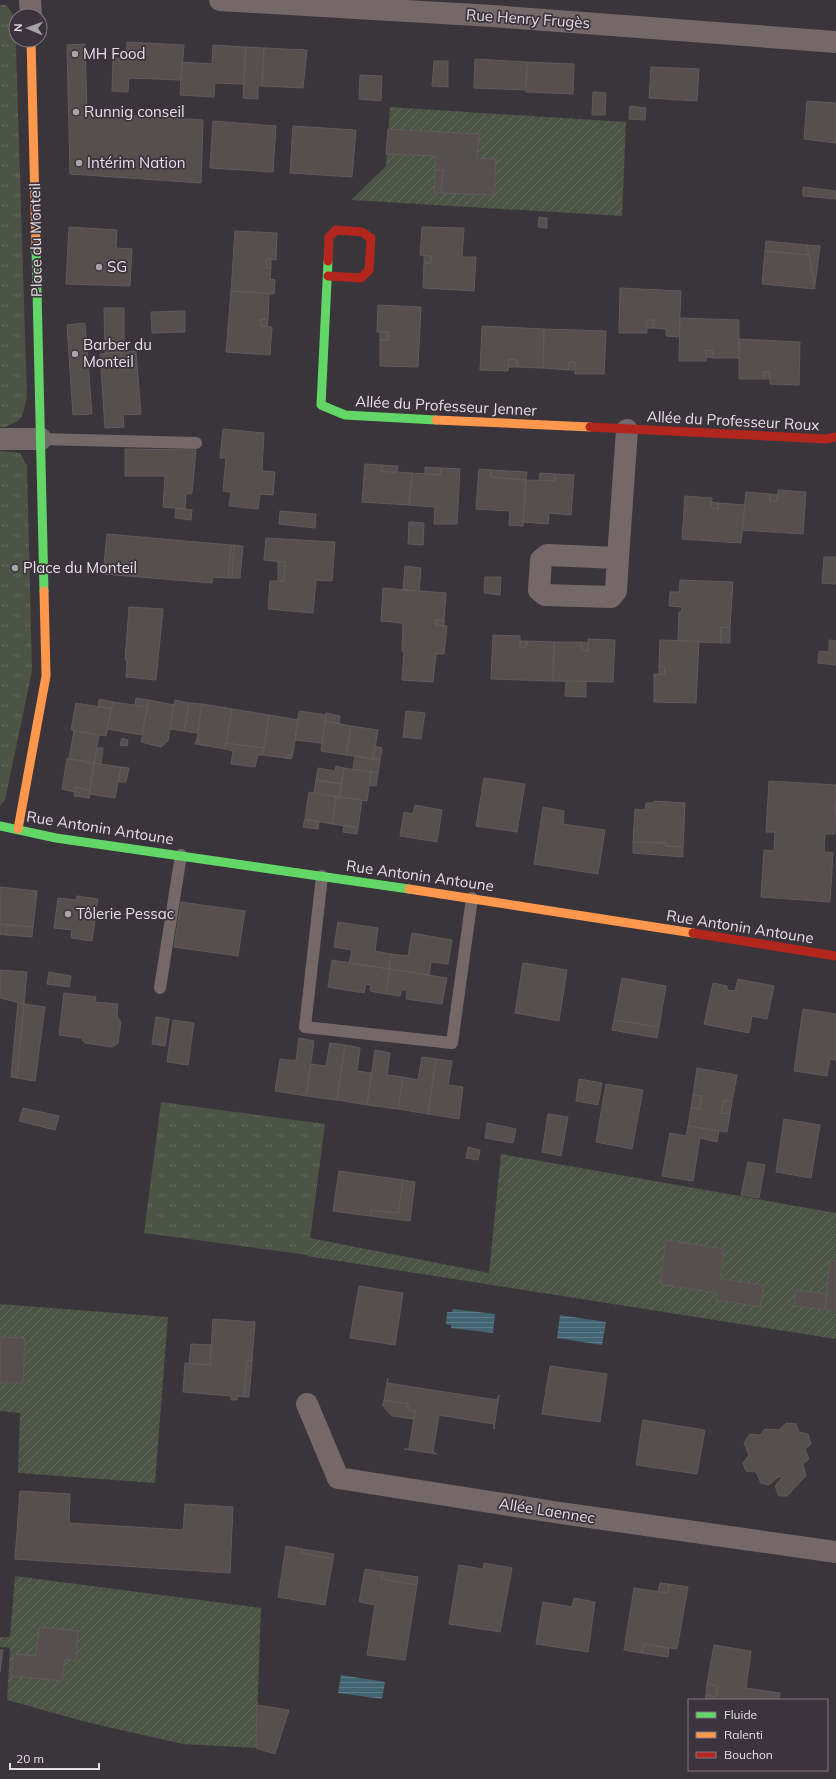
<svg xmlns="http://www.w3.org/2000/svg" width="836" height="1779" font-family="Mulish,sans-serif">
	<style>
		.grass { fill: url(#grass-tufts) }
		.garden { fill: url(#garden-furrows) }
		.water { fill: url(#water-rules) }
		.building { fill: #564f4e; stroke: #5f5b5c }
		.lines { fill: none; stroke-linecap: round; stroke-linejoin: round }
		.lane { stroke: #756869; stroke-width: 12 }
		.street { stroke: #756869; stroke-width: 22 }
		.fast { stroke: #63d668; stroke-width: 9 }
		.slow { stroke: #ff974d; stroke-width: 9 }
		.jam { stroke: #b3261e; stroke-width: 9 }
		.poi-dot { fill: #a9a4aa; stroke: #3c333d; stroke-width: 1.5 }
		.labels { text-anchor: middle; stroke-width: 3.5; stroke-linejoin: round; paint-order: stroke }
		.street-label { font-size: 15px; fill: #e5dfe5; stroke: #3c333d }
		.poi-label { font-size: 15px; fill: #e5dfe5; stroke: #3c333d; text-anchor: start }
	</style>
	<defs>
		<pattern id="grass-tufts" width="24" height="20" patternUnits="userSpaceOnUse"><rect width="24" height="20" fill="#4b5445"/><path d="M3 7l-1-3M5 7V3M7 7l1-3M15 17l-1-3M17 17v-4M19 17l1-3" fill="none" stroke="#656c60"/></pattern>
		<pattern id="garden-furrows" width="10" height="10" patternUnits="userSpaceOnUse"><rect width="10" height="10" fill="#4b5445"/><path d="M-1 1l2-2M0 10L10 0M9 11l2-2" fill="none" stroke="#656c60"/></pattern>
		<pattern id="water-rules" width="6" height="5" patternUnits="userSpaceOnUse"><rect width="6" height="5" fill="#436573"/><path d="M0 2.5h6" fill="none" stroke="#5e7b87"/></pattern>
	</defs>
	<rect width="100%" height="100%" fill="#3a353b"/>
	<path class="grass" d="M0,5H6L15,17L27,397L22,417L16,422L5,427H0Z
		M0,451L20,453L27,466L32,671L5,800L0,806Z
		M161,1102L325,1124L308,1255L144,1233Z"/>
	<path class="garden" d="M390,107L626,122L622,216L351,200L386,166Z
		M501,1154L836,1213V1339L307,1256L310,1238L489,1273Z
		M0,1304L168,1317L155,1483L18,1473L20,1413L0,1411Z
		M15,1576L261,1608L256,1748L183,1744L90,1723L7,1700L10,1648L0,1647V1637H10Z"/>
	<path class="water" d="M453,1309L495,1314L493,1333L451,1328V1325L446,1324L447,1312H452Z
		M560,1315L606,1322L602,1345L557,1338Z
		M341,1675L385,1682L382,1699L338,1693Z"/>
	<path class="building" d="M127,42L184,45L181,80L129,78L128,92L112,91L113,58H126Z
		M85,44L87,113L203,120L201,183L70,174L67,45Z
		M213,45L246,47L243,84L215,83L214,97L180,95L182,62L212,64Z
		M246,47L264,48L262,86H258V99L243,98Z
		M264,48L307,50L303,88L262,86Z
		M475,59L527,62L526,90L474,88Z
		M434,61H448V87L432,86Z
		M527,62L574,64L573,94L526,92Z
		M651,67L699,69L697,101L649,98Z
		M360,75L382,76L381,101L359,99Z
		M593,92L606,93L605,115H592Z
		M807,101L836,103V143L804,139Z
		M630,106L646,108L645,120L629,119Z
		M213,121L276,126L273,172L210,168Z
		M293,126L356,130L352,177L290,173Z
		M388,129L479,134L477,158L496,159L494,195L441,193L443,170H435L436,156L386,154Z
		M435,170H443L441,193H434Z
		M803,187L836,191V199L803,196Z
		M539,217L547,218V228L538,227Z
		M69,227L117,230L116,248L132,249L130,286L66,284Z
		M422,227L464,228L462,257H476L474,291L423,288L424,263H431V256L420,255Z
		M235,231L277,233L276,260L267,259L266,268H271L270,279L275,280L274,294L231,291Z
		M766,241L807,245L809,255L765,251Z
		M807,245L820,246L815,285Z
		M765,251L809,255L815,289L762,284Z
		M424,255L431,256V263H424Z
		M267,259H271V268H266Z
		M620,288L681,291L679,337L666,336V329L653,328L654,320H647V333H619Z
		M231,291L269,293L268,320L261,319L260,326L272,327L270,355L226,352Z
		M378,305L421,307L418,367L380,366V340H388V332H377Z
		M104,308H124V352L105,353Z
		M185,311V332L152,333L151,312Z
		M680,318L739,320V358H713V351L706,350V361H679Z
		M261,319L268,320L267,326H260Z
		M647,320H654L653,328H646Z
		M85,323L92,414L73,415L67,325Z
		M482,326L544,329L543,368L516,367L517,360L509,359L508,371L480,370Z
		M544,329L606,331L604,374H575V362H569L568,370L543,368Z
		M380,332H388V340H380Z
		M739,339L800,342L799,385L770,384V372H764L763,379H739Z
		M706,350L713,351V358L706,357Z
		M136,351L141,414L123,415L124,427L105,428L100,354Z
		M509,359L517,360L516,367H508Z
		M569,362H575L574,370H568Z
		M764,372H770L769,379H763Z
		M223,429L264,433L262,471L275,472L273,495L260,494L258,509L229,506L231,492L223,491L226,458H220Z
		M125,449L196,450L192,493L186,494L185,509L163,507L165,476H125Z
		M365,464L382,465L381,471L412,473L409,505L362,502Z
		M382,465L398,466L397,473L381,471Z
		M425,467L441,468L440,475L425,473Z
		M441,468L460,469L457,524H434L435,507L409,505L412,473L440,475Z
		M479,469L491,470V477L526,480L523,526L509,525L510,511L476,509Z
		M491,470L527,472L526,480L491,477Z
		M540,473L555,474V481L539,480Z
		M555,474L574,475L571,515L549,513L548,524L523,522L526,480L555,481Z
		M778,490L806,492L803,534L742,530L746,492L770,494V501H777Z
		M770,494L778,495L777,501H770Z
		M685,496L712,498L711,508L718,509V503L745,505L741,543L682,539Z
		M711,502L718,503V509L711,508Z
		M176,508L192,510L191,520L175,518Z
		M280,511L316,514L315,528L279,524Z
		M409,522L424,523L423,545L408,544Z
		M107,534L231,545L228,578L213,577L212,583L103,574Z
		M266,538L335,542L332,581L316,580L313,613L268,609L270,581H284L285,562L264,560Z
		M231,545H234L232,578H228Z
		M234,545L243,546L240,578H232Z
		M824,557H836V584L822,583Z
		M278,561L285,562L284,581H278Z
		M405,566L421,568L419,591L403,590Z
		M485,577H501L500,595L484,593Z
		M680,580L733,582L730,628L721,627V643L678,641L679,612H682V607L669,606L670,592H679Z
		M383,588L446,593L444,621L436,620L435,625L447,626L444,654H436L433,682L402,680L404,651H402L403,623L381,621Z
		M129,607L163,609L156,680L126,677L127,660H125Z
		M436,620L444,621V626L435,625Z
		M721,627L730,628V643H721Z
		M493,635L520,636V647H526V641L554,642L553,681L491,679Z
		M588,639L615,640L613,682L553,681L554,642H581V650L588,651Z
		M660,640L699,641L696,703L654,702V674H665V667L659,666Z
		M829,640L836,641V665L818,663L819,651L829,652Z
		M520,641H526V647H520Z
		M581,642L588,643V651L581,650Z
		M659,666L665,667V674H659Z
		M566,681H586V697L565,696Z
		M136,698L149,700L147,707L135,705Z
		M99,699L113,702L111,709L98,706Z
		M149,700L174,705L168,741L161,747L141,742Z
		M175,700L189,703L184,731L170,729Z
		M113,702L147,707L142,735L107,729Z
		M76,703L111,709L106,736L71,730Z
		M189,703L202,704L197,733L184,731Z
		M202,704L232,709L225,749L201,745L197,739Z
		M232,709L269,715L264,748L226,743Z
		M299,711L326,715L322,743L295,740Z
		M406,711L425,713L421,739L403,737Z
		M326,713L340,716L339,724L325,721Z
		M269,715L298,720L293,753L285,758L263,755Z
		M325,721L351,726L346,755L321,751Z
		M351,726L378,730L373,759L346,755Z
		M74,731L99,735L94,763L69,759Z
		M122,738L128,740L127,746L120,745Z
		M197,739L201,745L195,744Z
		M226,743L264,748L263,755H258L255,767L231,764L233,751L225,749Z
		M375,746L382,748L380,760L373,759Z
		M97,748H103L101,764L94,763Z
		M293,753L291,759L285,758Z
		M355,756L380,760L378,773L353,769Z
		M67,758L94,763L90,790L76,787L75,792L62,789Z
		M94,763L121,767L115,798L89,794Z
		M336,766L344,768L342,784L316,780L318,768L335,771Z
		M121,767L129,768L126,782H118Z
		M344,768L371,772L367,801L339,797Z
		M371,772L378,773L376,786L369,785Z
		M484,778L525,784L517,832L476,826Z
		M316,780L342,784L339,797L314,793Z
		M769,781L836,785L835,834H825L824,852L833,853L830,902L761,897L764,850L774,851L775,832H766Z
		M76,787L90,790L89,798L74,796Z
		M309,792L336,797L332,824L305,819Z
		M336,797L362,800L358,828L332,824Z
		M654,801L685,803L683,847L666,846V843L633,842L635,809L645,810L646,803H654Z
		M415,805L442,810L437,842L400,836L404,812L413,814Z
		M543,807L564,811L563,824L605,830L598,874L534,864Z
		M305,819L319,822L318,829L303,827Z
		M344,825L358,828L357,834L343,832Z
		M633,842L666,843V846L683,847V857L633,853Z
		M0,887L37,891L33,927L0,924Z
		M77,896L98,899L92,941L71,938L72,930L54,928L58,898L76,900Z
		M181,902L245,911L238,956L174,947Z
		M338,922L378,928L375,951L391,954L389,969L349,963L352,950L334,947Z
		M0,924L7,925L6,935L0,934Z
		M7,925L33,927L32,937L6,935Z
		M412,933L452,940L448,964L431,962L429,975L389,969L391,954L408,956Z
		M332,960L389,969L386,994L370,991L371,985L366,984L364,993L328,987Z
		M523,963L567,970L559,1021L515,1013Z
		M389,969L447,978L442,1004L406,999L407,990H402L400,996L386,994Z
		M0,970L27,972L24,1004L0,998Z
		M49,972L71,976L69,987L47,984Z
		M622,978L666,986L659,1027L614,1020Z
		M738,979L774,986L767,1019L752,1016L749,1033L704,1024L713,983L727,986V990L735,991Z
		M64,993L96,997L95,1002L118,1004L117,1016L121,1022L118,1043L113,1047L85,1043L81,1038L59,1035Z
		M18,1002L24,1004L17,1078L11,1077Z
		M24,1004L45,1007L35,1081L17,1078Z
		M803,1009L836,1014V1060L830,1059L827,1076L794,1071Z
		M156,1017L169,1019L165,1046L152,1044Z
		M173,1020L194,1023L188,1065L167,1062Z
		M614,1020L659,1027L657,1038L612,1030Z
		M299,1038L314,1041L306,1096L275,1091L280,1059L296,1061Z
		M330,1043L345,1045L337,1100L306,1096L311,1064L326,1066Z
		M345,1045L360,1048L357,1071L372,1073L367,1105L337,1100Z
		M375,1050L390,1053L387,1075L403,1077L398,1109L367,1105Z
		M422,1057L436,1059L428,1114L398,1109L403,1077L418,1080Z
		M436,1059L452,1061L448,1085L463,1087L459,1119L428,1114Z
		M697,1068L737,1075L732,1102L724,1100L721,1113L730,1114L727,1132L688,1126L691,1108L699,1109L702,1096L693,1095Z
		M579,1079L602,1083L598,1105L576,1101Z
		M606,1084L643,1090L632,1149L596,1142Z
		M693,1095L702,1096L699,1109L691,1108Z
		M724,1100L732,1102L730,1114L721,1113Z
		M23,1108L59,1116L55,1130L19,1121Z
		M548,1114L568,1117L561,1156L542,1152Z
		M784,1119L820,1125L811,1178L776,1172Z
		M487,1123L516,1129L513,1143L485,1138Z
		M688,1126L719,1131L717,1142L700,1138L693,1181L662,1176L670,1133L686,1136Z
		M468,1147L480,1150L478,1160L466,1158Z
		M748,1162L765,1165L759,1198L741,1195Z
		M339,1171L403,1180L398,1213L371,1210L370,1216L333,1211Z
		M403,1180L415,1182L410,1221L370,1216L371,1210L398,1213Z
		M666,1240L724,1249L720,1279L764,1285L760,1307L716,1300L717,1293L660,1284Z
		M830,1260L836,1261V1311L825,1310Z
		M359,1286L403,1293L395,1345L350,1338Z
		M796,1290L827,1294L825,1310L794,1306Z
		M213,1319L255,1322L252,1361L247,1360L244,1397L237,1396V1400H231V1396L183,1392L185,1363L210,1365Z
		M0,1337L25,1338L23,1383H0Z
		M191,1344L211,1345L210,1365L189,1364Z
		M247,1360L252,1361L249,1397H244Z
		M550,1366L607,1374L600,1422L542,1414Z
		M388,1378L387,1383L497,1400L499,1395L494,1429V1424L439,1415L433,1452L437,1454L404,1449H409L415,1411L408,1410V1404L384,1400L383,1406Z
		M384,1400L408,1404V1410L415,1411L414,1419L392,1416L383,1406Z
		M643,1420L705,1430L697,1474L636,1465Z
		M786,1423L796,1424L799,1432L808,1434L811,1444L805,1449L809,1459L803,1464L806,1476L787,1496H779L775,1486L783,1477H778L769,1485L761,1483L756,1472L746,1471L743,1463L749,1455L744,1443L750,1434L760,1435L765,1429L779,1430Z
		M20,1491L70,1494L69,1523L183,1530L185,1504L233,1507L230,1573L15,1559Z
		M286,1546L302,1549L301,1553L333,1559L325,1605L278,1597Z
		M302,1549L334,1554L333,1559L301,1553Z
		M484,1563L512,1568L500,1632L449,1624L459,1565L483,1569Z
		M365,1569L383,1572L381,1579L417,1585L405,1660L367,1655L375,1605L359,1602Z
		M383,1572L418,1577L417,1585L381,1579Z
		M660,1583L669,1584L668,1593L658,1592Z
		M669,1584L688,1587L677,1649L644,1644L641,1653L624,1650L634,1588L668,1593Z
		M574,1598L595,1602L588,1652L536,1644L543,1602L572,1607Z
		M39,1627L78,1631L76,1661L65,1659L62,1681L11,1676L14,1654L36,1656Z
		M644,1644L669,1648L668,1657L641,1653Z
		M714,1645L751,1651L746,1688L780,1693L779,1700H705L706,1695L716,1697L718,1686L707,1684Z
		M0,1650H3L0,1672Z
		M707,1684L718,1686L716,1697L706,1695Z
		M257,1705L289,1710L275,1754L256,1748Z"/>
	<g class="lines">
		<path class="lane" d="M41,439L196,443
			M322,876L305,1027L452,1043L472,898
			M160,988L181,855"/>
		<path class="street" d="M30,0L31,16
			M220,0L492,16L836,42
			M0,439H41
			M618,558L616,591L611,597L545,595L539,590L541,560L547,555L618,558L627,430
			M307,1404L338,1478L554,1512L836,1552"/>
		<path class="fast" d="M36,247L44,591
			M328,261L321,405L345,415L436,420
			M0,826L56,838L409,889"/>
		<path class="slow" d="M31,40L36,247
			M436,420L590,427
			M18,829L46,676L44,591
			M409,889L693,933"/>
		<path class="jam" d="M328,261L329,237L336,230L362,232L371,238L369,270L361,278L328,276
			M590,427L826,439L836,437
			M693,933L836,956"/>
	</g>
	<g class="poi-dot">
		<circle cx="75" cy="54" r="4"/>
		<circle cx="76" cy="112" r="4"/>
		<circle cx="79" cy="163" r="4"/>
		<circle cx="99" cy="267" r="4"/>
		<circle cx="75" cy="354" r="4"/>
		<circle cx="15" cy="568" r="4"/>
		<circle cx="68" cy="914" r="4"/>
	</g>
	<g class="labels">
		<g class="street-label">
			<text transform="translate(528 19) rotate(4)" y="5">Rue Henry Frugès</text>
			<text transform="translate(36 240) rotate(-91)" y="5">Place du Monteil</text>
			<text transform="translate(446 406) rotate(3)" y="5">Allée du Professeur Jenner</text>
			<text transform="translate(733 421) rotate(3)" y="5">Allée du Professeur Roux</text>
			<text transform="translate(100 828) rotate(9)" y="5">Rue Antonin Antoune</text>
			<text transform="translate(420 876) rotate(8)" y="5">Rue Antonin Antoune</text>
			<text transform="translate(740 927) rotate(9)" y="5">Rue Antonin Antoune</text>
			<text transform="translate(547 1511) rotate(9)" y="5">Allée Laennec</text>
		</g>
		<g class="poi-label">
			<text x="83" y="59">MH Food</text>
			<text x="84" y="117">Runnig conseil</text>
			<text x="87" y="168">Intérim Nation</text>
			<text x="107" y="272">SG</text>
			<text x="83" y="350">Barber du<tspan x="83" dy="17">Monteil</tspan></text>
			<text x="23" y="573">Place du Monteil</text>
			<text x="76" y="919">Tôlerie Pessac</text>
		</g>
	</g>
	<rect x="688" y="1699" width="140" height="72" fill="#3c333d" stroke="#807880"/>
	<rect x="696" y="1712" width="20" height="6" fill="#63d668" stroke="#807880"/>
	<text x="724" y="1719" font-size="12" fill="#e5dfe5">Fluide</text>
	<rect x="696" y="1732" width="20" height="6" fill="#ff974d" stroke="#807880"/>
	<text x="724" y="1739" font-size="12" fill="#e5dfe5">Ralenti</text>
	<rect x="696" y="1752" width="20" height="6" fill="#b3261e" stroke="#807880"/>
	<text x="724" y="1759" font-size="12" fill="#e5dfe5">Bouchon</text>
	<g transform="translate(28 28) rotate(272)"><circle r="19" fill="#3c333d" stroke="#807880"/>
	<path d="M0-3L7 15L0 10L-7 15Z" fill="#a9a4aa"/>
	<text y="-6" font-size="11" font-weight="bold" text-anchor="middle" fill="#e5dfe5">N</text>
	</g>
	<path d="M10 1763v6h89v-6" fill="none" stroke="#e5dfe5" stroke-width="2"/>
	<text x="16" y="1763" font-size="12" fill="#e5dfe5" stroke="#3c333d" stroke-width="3" paint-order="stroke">20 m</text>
</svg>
